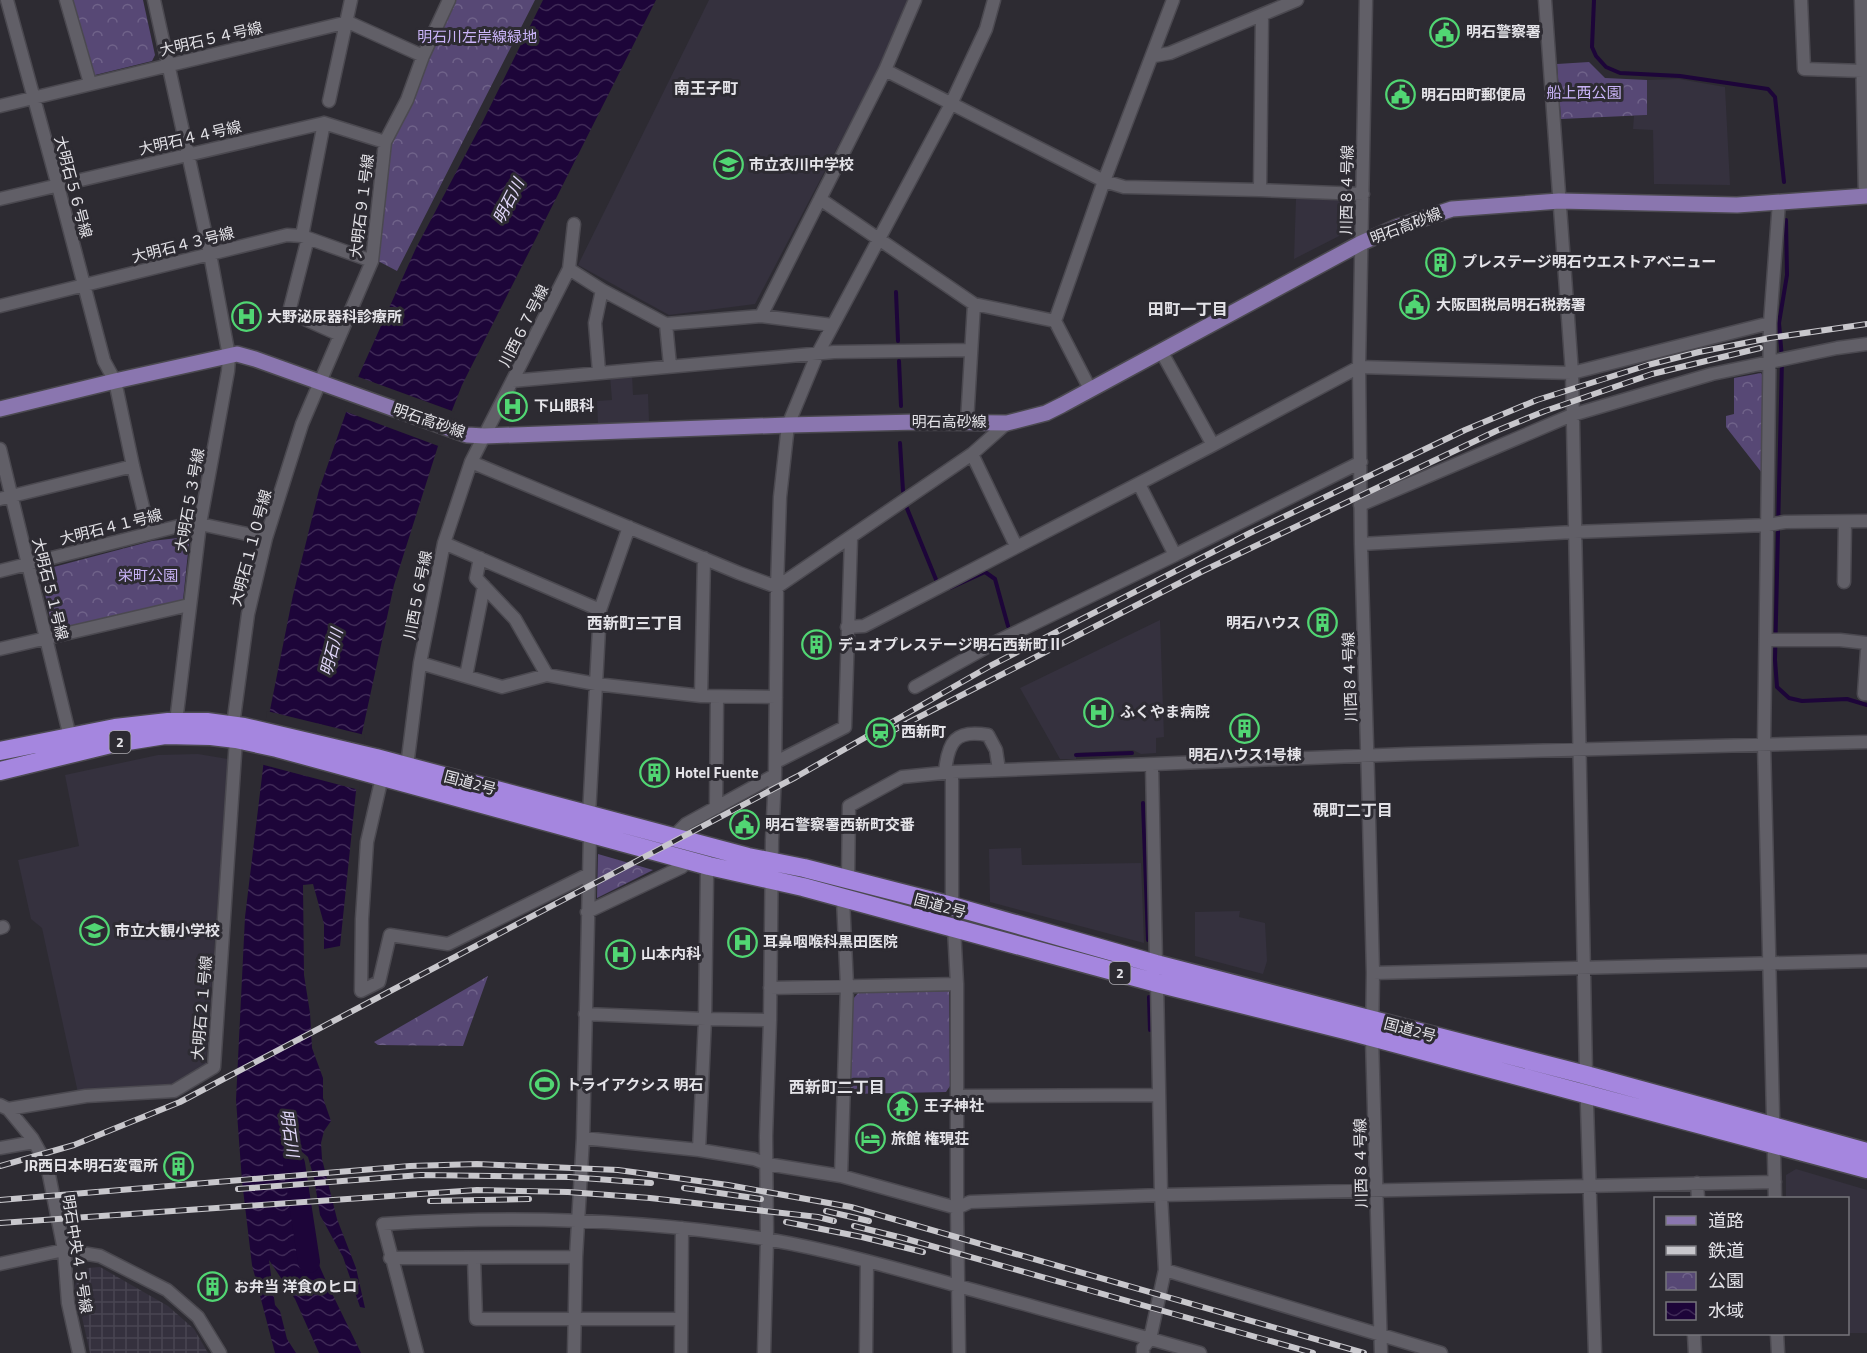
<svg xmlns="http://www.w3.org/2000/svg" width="1867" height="1353" font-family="'Titillium Web','Noto Sans JP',sans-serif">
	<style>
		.built { fill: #35313e }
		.industrial { fill: url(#industrial-grid) }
		.park { fill: url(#park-crowns) }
		.water { fill: url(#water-waves) }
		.pier { fill: #2d2b32 }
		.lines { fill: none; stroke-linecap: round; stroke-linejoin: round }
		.stream { stroke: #1d0539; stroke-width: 4 }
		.river { stroke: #1d0539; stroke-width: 22 }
		.minor-casing { stroke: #4b4950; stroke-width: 15 }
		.major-casing { stroke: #4b4950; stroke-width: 18 }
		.highway-casing { stroke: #4b4950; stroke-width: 21 }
		.minor { stroke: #615f67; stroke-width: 12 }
		.major { stroke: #8a76af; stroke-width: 15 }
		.highway { stroke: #a586df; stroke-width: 18 }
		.rail-casing { stroke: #c8c7cc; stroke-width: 6 }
		.rail { stroke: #2d2b32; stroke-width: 4; stroke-dasharray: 11; stroke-linecap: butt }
		.labels { text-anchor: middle; stroke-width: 6; stroke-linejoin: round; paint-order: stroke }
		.shield { fill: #2d2b32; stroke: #adacb1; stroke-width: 1.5 }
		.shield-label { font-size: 14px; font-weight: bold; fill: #e4e3e8 }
		.poi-label { font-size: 15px; font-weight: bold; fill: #e4e3e8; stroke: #2d2b32; text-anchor: start }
		.park-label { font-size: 15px; fill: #cab4f8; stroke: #2d2b32 }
		.street-label { font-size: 15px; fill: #e4e3e8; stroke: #2d2b32 }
		.neighbourhood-label { font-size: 16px; font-weight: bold; fill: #e4e3e8; stroke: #2d2b32 }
		.water-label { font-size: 16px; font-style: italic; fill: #e3d9fc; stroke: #2d2b32 }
	</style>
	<defs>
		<pattern id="industrial-grid" width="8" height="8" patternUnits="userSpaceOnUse" patternTransform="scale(1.5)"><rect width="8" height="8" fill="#35313e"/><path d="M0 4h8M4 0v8" fill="none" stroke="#484551"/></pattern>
		<pattern id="park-crowns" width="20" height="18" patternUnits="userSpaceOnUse" patternTransform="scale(1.5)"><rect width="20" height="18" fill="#574875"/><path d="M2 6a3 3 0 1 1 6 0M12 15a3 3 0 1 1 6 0" fill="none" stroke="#6f6289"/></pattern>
		<pattern id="water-waves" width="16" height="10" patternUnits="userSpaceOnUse" patternTransform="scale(1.5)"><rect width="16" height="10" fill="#1d0539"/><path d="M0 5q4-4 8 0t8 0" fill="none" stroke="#3e2956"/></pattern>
	</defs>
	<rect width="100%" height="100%" fill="#2d2b32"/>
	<path class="built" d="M709,0H908L881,64L755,304L669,315L578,265Z
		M1679,79L1725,87L1730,185L1654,184L1653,130L1633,129L1634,116L1647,115V80Z
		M1296,198L1350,201L1351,212L1350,220L1343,234L1294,259Z
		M632,374L633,395L648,394L649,421L598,424L597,401L612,400L610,376Z
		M1160,620L1164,737L1156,738V753L1141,754L1133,750L1076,753V759H1060L1020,688Z
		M198,754L228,759L206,1064L172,1088L78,1093L42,928L31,919L18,860L79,846L65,775L158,755Z
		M1021,848L1022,865L1141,863L1144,943L990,902L989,849Z
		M1240,911L1239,917L1265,923L1267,961L1263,974L1195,956V912Z
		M1796,1169L1867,1190V1333H1848V1198H1786V1175Z"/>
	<path class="industrial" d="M100,1267L168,1306L194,1329L208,1353H90L75,1286L78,1276L88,1268Z"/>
	<path class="park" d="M72,0H143L155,55L152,61L95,75L92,71Z
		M454,0H535L397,271L378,261L390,142Z
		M1589,62L1605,78L1647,80V115L1561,119L1557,64Z
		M1761,373L1765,380L1762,473L1726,427V416L1734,414V378Z
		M186,537L189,543L183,600L53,631L41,575L46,569L152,541Z
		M598,854L653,870L597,898Z
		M488,976L463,1046L378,1045L374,1042Z
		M949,991L950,1086L946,1092L850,1094L853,999L858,993Z"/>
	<path class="water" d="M543,0H656L462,385L438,446L394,585L362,733L340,946L324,949V924L313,884L303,885L304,975L310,1013L312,1048L323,1078V1098L331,1121L324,1131L321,1143L322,1159L337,1219L356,1268L365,1308L360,1307L343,1257L320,1215L314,1178L308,1157L301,1151L296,1167L302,1226L326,1281L361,1353H319L295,1299L269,1260L275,1305L280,1311L287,1339L296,1353H275L252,1265L242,1181L236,1100L245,917L270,710L293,595L319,490L359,375L416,248L480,127Z"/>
	<path class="pier" d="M356,376L455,412L441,447L344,411Z
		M267,711L365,735L359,790L260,764Z"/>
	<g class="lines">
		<path class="stream" d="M1594,0L1592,47L1596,56L1606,67L1620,73L1680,76L1768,89L1775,97L1784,182
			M1786,220L1787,275L1779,323L1782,359L1775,660L1777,687L1789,698L1802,701L1847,699L1867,705
			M896,292L898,341
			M899,361L901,406
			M900,443L903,491
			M906,506L937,582
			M950,588L985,572L995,579L1008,626
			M1076,755L1132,753
			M1143,803L1148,940
			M1149,997L1150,1030"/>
		<path class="river" d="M294,1164L309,1262"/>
		<defs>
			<path id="minor" d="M7,0L58,186L104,361L115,381L133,466L149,532
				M66,0L90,83
				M154,0L210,254L229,356L228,371L200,524L176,722
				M1366,0L1359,367L1361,544L1368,779L1373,973L1372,1039L1381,1353
				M1545,0L1572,373L1586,1075L1595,1353
				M1801,0L1804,69L1863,71
				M1861,0L1865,196
				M1154,56L1170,53L1297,0
				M885,70L1104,181L1124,187L1260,190L1363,194
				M329,101L351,0
				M0,106L348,22L423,56
				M1260,190L1262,15
				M0,199L324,123L385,142
				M820,199L974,304L1055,321
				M302,236L324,123
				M308,238L289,312L340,335
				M569,269L602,290L666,324L761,316L832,325
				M0,306L287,235L302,236L372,261
				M761,316L885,70L915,0
				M1770,323L1764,744L1775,1198
				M666,324L670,365
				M1161,351L1213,445
				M599,372L595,323L602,290
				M512,381L834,352L971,350
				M1090,389L1055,321L1104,181L1173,0
				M967,422L974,304
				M0,449L70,737
				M972,454L1016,546
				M471,462L739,573L777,587L972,454L1007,423
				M1139,484L1175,555L1361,462
				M0,499L133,466
				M1360,505L1572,415L1712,374L1837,348L1867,344
				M444,543L600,610
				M1361,544L1574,532L1768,525L1785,522L1867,521
				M480,558L476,578L515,619L547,675
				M0,571L179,526L200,524L266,538
				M1844,582L1845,522
				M847,627L864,626L1213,445L1359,367L1572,373L1770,323L1779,202
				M1766,640H1840L1867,643
				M0,649L189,605
				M1867,651L1864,694H1867
				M420,663L502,687L547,675L596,684L701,696L776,697
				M466,676L484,586
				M915,687L996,642L1175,555
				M701,696L704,558
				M233,725L248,614L266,538L302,424L372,261L385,142L407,100L423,56L449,0
				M776,762L845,727L851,538
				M1152,765L1156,964
				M407,766L420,663L444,543L471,462L569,269L574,224
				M945,772C948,742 955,729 988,735L996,750L999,770
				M382,777L367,842L362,919L361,991L379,982L390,935L448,944L589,874
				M716,808L717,697
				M589,815L600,610L629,527
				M673,837L686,824L775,775
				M848,880L849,806L902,777L952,772L1408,754L1867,742
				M952,906V772
				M587,912L682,867L686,859
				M0,928L3,927
				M954,928L957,984V1208L959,1353
				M1373,973L1867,961
				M770,988L957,984
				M585,1014L705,1019L770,1020
				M958,1096L1158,1095
				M0,1105L8,1109L32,1138L47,1165L64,1250L68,1303L79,1353
				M8,1109L86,1096L174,1091L214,1067L236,739
				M583,1138L699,1150L754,1159L767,1164L841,1176L957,1208L970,1202L1161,1195L1775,1182
				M0,1148L34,1142
				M699,1150L705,1019L707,875L709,866
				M841,1176L847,986L843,899
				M1697,1183L1698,1198
				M390,1258L576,1257
				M474,1258L476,1319H681
				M0,1264L64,1250L100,1256L167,1290L198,1317L220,1353
				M1165,1270L1441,1353
				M1694,1334L1695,1353
				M1777,1334L1778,1353
				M417,1353L383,1224C511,1215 640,1219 766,1239C836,1251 905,1271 973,1290C1049,1311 1124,1331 1200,1353
				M574,1353L576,1257L583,1138L590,834
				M681,1353L682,1228
				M764,1353L767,1239L766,1136L770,1020L772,840L775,775L777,587L780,497L788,425L817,355L951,104L986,29L994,0
				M866,1353L867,1261
				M1143,1353V1348L1150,1339L1165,1270L1161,1195L1157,983"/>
			<path id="major" d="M0,409L115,381L237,354L255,359L467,435L484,436L788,425L918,422L1007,423L1046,413L1062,405L1361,243L1397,227L1452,209L1559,201L1737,205L1867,196"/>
			<path id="highway" d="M0,751L115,728L168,722H207L244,727L376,758L748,857L804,868L952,906L1156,964L1586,1075L1867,1152
				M0,771L115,743L165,735L211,736L236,739L277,748L709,866L803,887L1157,983L1345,1030L1867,1169"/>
		</defs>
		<use href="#minor" class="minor-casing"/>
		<use href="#major" class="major-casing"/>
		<use href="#highway" class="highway-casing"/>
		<use href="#minor" class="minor"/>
		<use href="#major" class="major"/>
		<use href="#highway" class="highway"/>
		<defs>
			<path id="rail" d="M888,733L1203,571L1496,431L1545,411L1652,374L1760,348
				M0,1166L74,1145L180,1102L796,777L990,666L1250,533L1465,430L1537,400L1648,365L1699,352L1770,338L1867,324
				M684,1188L761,1199
				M238,1189L421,1175L569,1177L651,1183
				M0,1200L410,1166L477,1164L618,1170L728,1185L851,1207L1364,1353
				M430,1201L529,1199
				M826,1211L869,1221
				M786,1222L862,1237L923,1252
				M0,1223L477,1190L568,1192L650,1198L818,1217L834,1221
				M854,1226L903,1238L1313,1353"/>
		</defs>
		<use href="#rail" class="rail-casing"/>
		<use href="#rail" class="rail"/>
	</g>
	<defs>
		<symbol id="civic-ring" viewBox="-11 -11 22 22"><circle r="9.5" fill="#2d2b32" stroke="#51d673" stroke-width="1.5"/><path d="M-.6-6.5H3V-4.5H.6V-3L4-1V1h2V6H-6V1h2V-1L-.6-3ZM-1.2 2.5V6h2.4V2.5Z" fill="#51d673"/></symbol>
		<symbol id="school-ring" viewBox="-11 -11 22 22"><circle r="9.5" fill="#2d2b32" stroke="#51d673" stroke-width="1.5"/><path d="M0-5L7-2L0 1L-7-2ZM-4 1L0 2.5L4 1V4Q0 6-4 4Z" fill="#51d673"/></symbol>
		<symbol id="building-ring" viewBox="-11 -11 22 22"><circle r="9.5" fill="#2d2b32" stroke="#51d673" stroke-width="1.5"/><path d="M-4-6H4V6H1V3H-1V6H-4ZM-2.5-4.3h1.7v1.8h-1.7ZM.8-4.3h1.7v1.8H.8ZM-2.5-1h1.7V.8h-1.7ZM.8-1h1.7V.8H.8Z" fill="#51d673"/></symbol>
		<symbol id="hospital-ring" viewBox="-11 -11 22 22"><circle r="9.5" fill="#2d2b32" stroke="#51d673" stroke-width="1.5"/><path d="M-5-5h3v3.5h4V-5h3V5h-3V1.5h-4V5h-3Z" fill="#51d673"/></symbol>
		<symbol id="station-ring" viewBox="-11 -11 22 22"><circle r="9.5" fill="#2d2b32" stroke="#51d673" stroke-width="1.5"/><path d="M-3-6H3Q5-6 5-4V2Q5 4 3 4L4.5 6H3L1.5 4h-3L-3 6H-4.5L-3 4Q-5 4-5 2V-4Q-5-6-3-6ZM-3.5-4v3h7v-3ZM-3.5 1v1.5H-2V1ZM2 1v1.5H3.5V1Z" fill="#51d673"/></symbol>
		<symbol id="stadium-ring" viewBox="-11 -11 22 22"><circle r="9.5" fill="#2d2b32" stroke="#51d673" stroke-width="1.5"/><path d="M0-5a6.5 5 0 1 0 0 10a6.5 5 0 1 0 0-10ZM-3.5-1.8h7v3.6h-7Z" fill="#51d673"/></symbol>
		<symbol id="temple-ring" viewBox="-11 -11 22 22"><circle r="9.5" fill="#2d2b32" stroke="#51d673" stroke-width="1.5"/><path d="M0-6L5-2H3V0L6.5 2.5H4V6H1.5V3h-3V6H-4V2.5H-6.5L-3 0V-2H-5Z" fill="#51d673"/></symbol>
		<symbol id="hotel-ring" viewBox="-11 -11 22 22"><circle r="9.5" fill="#2d2b32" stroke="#51d673" stroke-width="1.5"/><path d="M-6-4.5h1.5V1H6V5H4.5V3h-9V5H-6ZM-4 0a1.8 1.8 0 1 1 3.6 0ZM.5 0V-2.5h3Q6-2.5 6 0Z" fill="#51d673"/></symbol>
	</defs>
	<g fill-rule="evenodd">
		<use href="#civic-ring" x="1428" y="16" width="33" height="33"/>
		<use href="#civic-ring" x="1384" y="78" width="33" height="33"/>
		<use href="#school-ring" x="712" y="148" width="33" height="33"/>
		<use href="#building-ring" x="1424" y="246" width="33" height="33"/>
		<use href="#civic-ring" x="1398" y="288" width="33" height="33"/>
		<use href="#hospital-ring" x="230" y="300" width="33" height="33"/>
		<use href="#hospital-ring" x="496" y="390" width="33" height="33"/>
		<use href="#building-ring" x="1306" y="606" width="33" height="33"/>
		<use href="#building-ring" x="800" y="628" width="33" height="33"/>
		<use href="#hospital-ring" x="1082" y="696" width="33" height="33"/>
		<use href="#building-ring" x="1228" y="712" width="33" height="33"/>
		<use href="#station-ring" x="864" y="716" width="33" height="33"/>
		<use href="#building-ring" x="638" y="756" width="33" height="33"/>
		<use href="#civic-ring" x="728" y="808" width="33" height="33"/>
		<use href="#school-ring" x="78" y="914" width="33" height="33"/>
		<use href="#hospital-ring" x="726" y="926" width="33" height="33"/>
		<use href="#hospital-ring" x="604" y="938" width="33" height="33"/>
		<use href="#stadium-ring" x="528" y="1068" width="33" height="33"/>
		<use href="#temple-ring" x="886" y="1090" width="33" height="33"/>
		<use href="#hotel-ring" x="854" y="1122" width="33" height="33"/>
		<use href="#building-ring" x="162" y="1150" width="33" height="33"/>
		<use href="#building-ring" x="196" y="1270" width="33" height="33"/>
	</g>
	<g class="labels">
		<g class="shield">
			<rect x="109.5" y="731" width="21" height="22" rx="4.5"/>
			<rect x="1109.5" y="962" width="21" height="22" rx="4.5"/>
		</g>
		<g class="shield-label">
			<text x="120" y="747">2</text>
			<text x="1120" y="978">2</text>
		</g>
		<g class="poi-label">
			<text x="1466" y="37">明石警察署</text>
			<text x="1421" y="100">明石田町郵便局</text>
			<text x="749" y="170">市立衣川中学校</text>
			<text x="1462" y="267">プレステージ明石ウエストアベニュー</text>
			<text x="1436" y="310">大阪国税局明石税務署</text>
			<text x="267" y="322">大野泌尿器科診療所</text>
			<text x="534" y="411">下山眼科</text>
			<text x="1301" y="628" text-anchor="end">明石ハウス</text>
			<text x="838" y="650">デュオプレステージ明石西新町Ⅱ</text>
			<text x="1120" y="717">ふくやま病院</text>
			<text x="901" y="737">西新町</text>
			<text x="1245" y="760" text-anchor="middle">明石ハウス1号棟</text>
			<text x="675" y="778">Hotel Fuente</text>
			<text x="765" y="830">明石警察署西新町交番</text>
			<text x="115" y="936">市立大観小学校</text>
			<text x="763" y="947">耳鼻咽喉科黒田医院</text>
			<text x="641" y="959">山本内科</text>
			<text x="566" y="1090">トライアクシス 明石</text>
			<text x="924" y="1111">王子神社</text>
			<text x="891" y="1144">旅館 権現荘</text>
			<text x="158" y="1171" text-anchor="end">JR西日本明石変電所</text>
			<text x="234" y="1292">お弁当 洋食のヒロ</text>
		</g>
		<g class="park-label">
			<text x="477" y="42">明石川左岸線緑地</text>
			<text x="1584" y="98">船上西公園</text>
			<text x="148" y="581">栄町公園</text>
		</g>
		<g class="street-label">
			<text transform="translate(211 39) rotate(-13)" y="5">大明石５４号線</text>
			<text transform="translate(190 138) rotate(-13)" y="5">大明石４４号線</text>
			<text transform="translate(73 187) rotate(75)" y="5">大明石５６号線</text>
			<text transform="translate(1347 190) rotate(-89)" y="5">川西８４号線</text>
			<text transform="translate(362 206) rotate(-83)" y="5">大明石９１号線</text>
			<text transform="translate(1406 226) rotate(-21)" y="5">明石高砂線</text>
			<text transform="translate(183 245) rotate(-14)" y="5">大明石４３号線</text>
			<text transform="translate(524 326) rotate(-63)" y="5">川西６７号線</text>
			<text transform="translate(429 421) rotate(19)" y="5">明石高砂線</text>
			<text x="949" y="427">明石高砂線</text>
			<text transform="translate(190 500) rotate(-80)" y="5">大明石５３号線</text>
			<text transform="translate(111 527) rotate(-14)" y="5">大明石４１号線</text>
			<text transform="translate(251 548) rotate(-75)" y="5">大明石１１０号線</text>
			<text transform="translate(50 589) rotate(76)" y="5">大明石５１号線</text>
			<text transform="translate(418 595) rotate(-79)" y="5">川西５６号線</text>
			<text transform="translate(1350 677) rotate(-92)" y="5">川西８４号線</text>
			<text transform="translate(470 783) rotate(15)" y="5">国道2号</text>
			<text transform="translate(940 906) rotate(15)" y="5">国道2号</text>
			<text transform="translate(202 1008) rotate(-85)" y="5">大明石２１号線</text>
			<text transform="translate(1410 1030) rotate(15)" y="5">国道2号</text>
			<text transform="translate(1361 1163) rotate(-91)" y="5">川西８４号線</text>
			<text transform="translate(77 1254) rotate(81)" y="5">明石中央４５号線</text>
		</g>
		<g class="neighbourhood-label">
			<text x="706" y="94">南王子町</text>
			<text x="1188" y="315">田町一丁目</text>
			<text x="635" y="629">西新町三丁目</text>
			<text x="1353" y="816">硯町二丁目</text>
			<text x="837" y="1093">西新町二丁目</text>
		</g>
		<g class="water-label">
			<text transform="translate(508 201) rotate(-63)" y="6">明石川</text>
			<text transform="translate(331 652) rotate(-76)" y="6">明石川</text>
			<text transform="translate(290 1133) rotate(82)" y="6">明石川</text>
		</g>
	</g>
	<rect x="1654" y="1197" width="195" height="138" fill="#2d2b32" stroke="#76757b" stroke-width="1.5"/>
	<rect x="1666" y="1216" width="30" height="9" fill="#8a76af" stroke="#76757b" stroke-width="1.5"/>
	<text x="1708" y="1227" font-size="18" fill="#e4e3e8">道路</text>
	<rect x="1666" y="1246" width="30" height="9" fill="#c8c7cc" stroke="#76757b" stroke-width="1.5"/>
	<text x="1708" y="1257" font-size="18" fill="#e4e3e8">鉄道</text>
	<rect x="1666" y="1272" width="30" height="18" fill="url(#park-crowns)" stroke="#76757b" stroke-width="1.5"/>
	<text x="1708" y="1287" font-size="18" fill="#e4e3e8">公園</text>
	<rect x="1666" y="1302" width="30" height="18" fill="url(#water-waves)" stroke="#76757b" stroke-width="1.5"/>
	<text x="1708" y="1317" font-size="18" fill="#e4e3e8">水域</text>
</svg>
